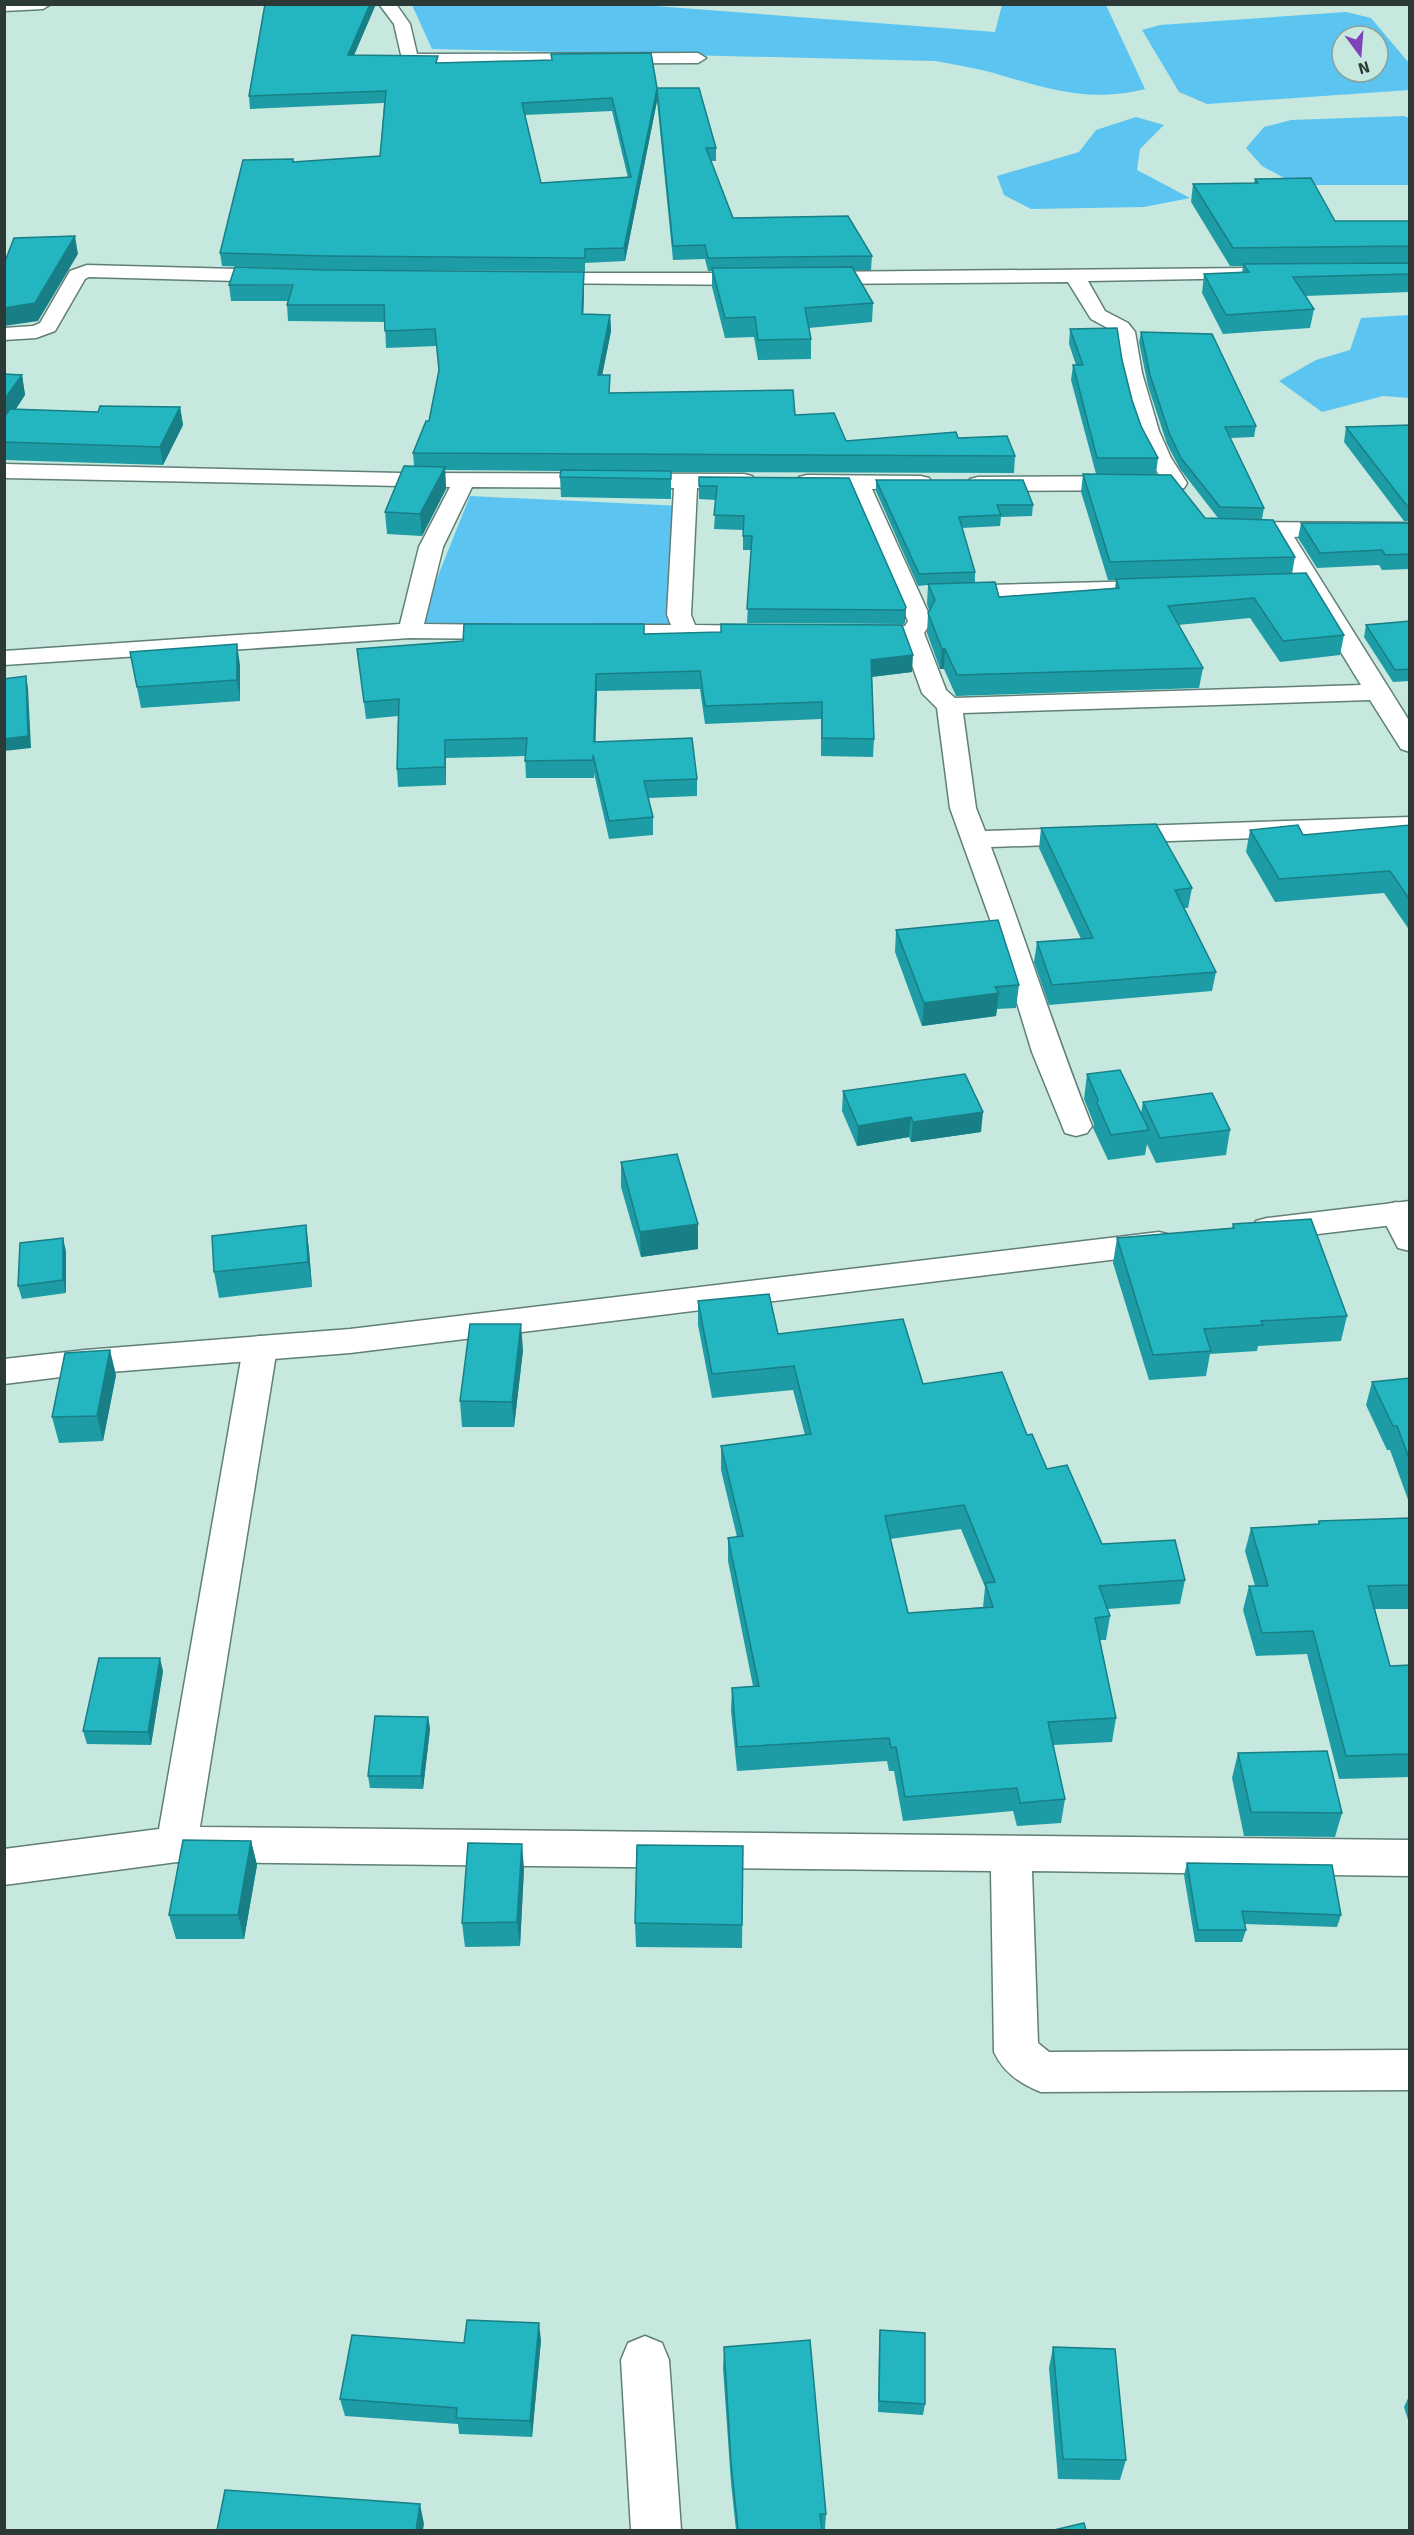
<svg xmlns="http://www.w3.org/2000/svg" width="1414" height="2535" font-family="Signika,sans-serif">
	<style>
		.water { fill: #5cc4f0; fill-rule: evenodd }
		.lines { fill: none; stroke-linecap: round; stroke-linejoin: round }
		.minor-casing { stroke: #5f7f77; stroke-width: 3 }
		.tertiary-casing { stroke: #5f7f77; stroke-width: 3 }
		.minor { fill: #fff; fill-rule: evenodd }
		.tertiary { fill: #fff; fill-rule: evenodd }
		.wall { fill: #1e9ca5; fill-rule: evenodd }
		.shaded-wall { fill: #187f86 }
		.building { fill: #23b5c0; stroke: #187f86; stroke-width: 1.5; fill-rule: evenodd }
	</style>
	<rect width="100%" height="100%" fill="#c6e8df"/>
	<path class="water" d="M629,4L995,32L1002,5H1106L1145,89C1084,104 1044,87 986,71C969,67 952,64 935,61L432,49L412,5Z
		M1346,12L1371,18L1409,63V90L1207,104L1179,92L1142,30L1160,25ZM1342,36H1378V72H1342Z
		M1404,116L1409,118V185H1297L1262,166L1246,148L1264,127L1291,120Z
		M1136,117L1164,125L1140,149L1137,170L1190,198L1144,207L1031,209L1004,195L997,176L1079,152L1096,130Z
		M1409,315V398L1383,396L1322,412L1279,381L1316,360L1350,350L1361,318Z
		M470,496L682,506L679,632L427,630L421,618Z"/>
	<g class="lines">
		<defs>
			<path id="minor" d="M4,4H51L43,9L4,11Z
				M379,4H396L410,24L417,54L698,53L706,58L698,63L410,64L402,59L394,24Z
				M87,265L277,270L284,272L287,276L284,280L277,282L89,277L85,279L55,331L36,338L4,340V328L33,326L40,323L70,271Z
				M1249,268L1256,270L1259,274L1256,278L1088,281L1105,311L1128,323L1135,332L1142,373L1159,431L1171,458L1187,483L1184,488L1176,490L978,491L970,489L967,484L970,479L978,477L1160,476C1140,447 1129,410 1122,375C1119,361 1119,346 1115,332L1091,319L1068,282L814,284L807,282L804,278L807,274L814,272Z
				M538,273H757L764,275L767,279L764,283L757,285L531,283L528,279L531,275Z
				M4,464L400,473L744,474L752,476L755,481L752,486L697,488L691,615L695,625L766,626L775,628L778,633L775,638L766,640L598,639L589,637L586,632L589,627L598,625H671L667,615L674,488L472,487L443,547L424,624L508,625L517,627L520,632L517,637L508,639L410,638L4,665V651L400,624L419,547L450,487L4,478Z
				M807,475L921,476L929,478L932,483L929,488L872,489L932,621L924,633L946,690L955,698L1361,685L1271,538L1228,534L1224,529L1228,524L1236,522L1410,523V537L1321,535L1294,537L1410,722V752L1401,749L1370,700L963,713L976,808L985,831L1410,817V833L991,847C1026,940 1055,1034 1092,1126L1087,1133L1076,1136L1065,1133L1032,1052L1000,947L950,808L937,708L922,693L903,640L850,638L847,633L850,628L859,626H905L908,621L850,489L799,487L796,482L799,477Z
				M1147,581L1155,583L1159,588L1155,593L952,600L944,598L940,593L944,588L952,586Z
				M1396,1202L1407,1205L1410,1209V1251L1398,1248L1380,1213L1385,1205Z
				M260,1336L272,1339L277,1348L200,1827L1410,1840V1876L1032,1871L1038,2043L1049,2052L1410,2050V2090L1041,2092C1020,2084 1003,2072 994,2052L991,1871L177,1862L4,1885V1849L159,1829L243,1348L248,1339Z
				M645,2336L662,2343L669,2360L681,2530H631L621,2360L628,2343Z"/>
			<path id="tertiary" d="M1410,1201V1223L1267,1240L1256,1237L1251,1229L1256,1221L1267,1218Z
				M1159,1232L1171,1235L1175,1243L1171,1251L1159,1254L350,1353L85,1374L4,1384V1359L85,1350L350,1329Z"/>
		</defs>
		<use href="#minor" class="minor-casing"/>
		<use href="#tertiary" class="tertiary-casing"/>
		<use href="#minor" class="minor"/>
		<use href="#tertiary" class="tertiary"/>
	</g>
	<path class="wall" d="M265,4H376L354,55L439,63L657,88L716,148V161H711L733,218L872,256L871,270H854L873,303L872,322L809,328L811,339V359L758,360L754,337L725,338L712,287V271H708L705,259L673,260L657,101L625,261L585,263V271L328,270L222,266L220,253L293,159V162L380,156L384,103L250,109L249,96ZM612,111L628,178L541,183L525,115Z
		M1255,179L1335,221H1410V292L1305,296L1314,309L1310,328L1223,334L1202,293L1204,274L1242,273L1243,266H1230L1191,202L1193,184L1254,183Z
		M229,285L584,288L583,314L610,315L611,331L602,375L610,393L795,415L846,441L958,438L1015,456L1014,473L671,472V499L561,497L560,477L561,471L445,470L446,489L422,536L387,534L385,512L414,466L413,453L429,421L439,371L437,346L386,348L385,322L288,321L287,305L288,301H231Z
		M1070,329L1122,360L1132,400L1141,426L1158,458L1156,474H1096L1071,380L1073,365H1076L1069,344Z
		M1141,332L1256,426L1254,437L1230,438L1264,508L1262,519H1238L1295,557L1292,574L1344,635L1340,655L1280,662L1250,618L1178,625L1203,668L1199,688L956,696L944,669H940L927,633L928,613L929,610L927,604L928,585L918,586L876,491V480L1033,505L1032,516L1001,517L1000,526L962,528L975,572V583L999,597L1115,588L1116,580H1108L1081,492L1083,474L1205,518H1218L1180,469L1167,444L1148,386L1139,342Z
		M4,374L22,375L25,395L16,409L98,412L180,407L183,425L163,465L4,460Z
		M1410,425V521H1404L1344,442L1346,427Z
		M699,477L849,478L906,607L905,621L904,624L747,623L751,550H743V530L714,529L716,500L699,499Z
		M1301,523H1410V569L1382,570L1379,565L1317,568L1298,538Z
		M1410,621V681L1393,682L1364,637L1366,625Z
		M645,634L912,672L872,677L874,739L873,757L821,756V719L705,724L700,689L597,691L595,741L697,779V796L648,798L653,817V835L609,839L594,773V778H526L525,756L446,758V785L398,787L397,769L398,716L366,719L357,649Z
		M130,652L240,665V701L141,708Z
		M1410,825V931L1384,893L1275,902L1246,852L1250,830L1303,835Z
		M1041,828L1192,888L1188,908H1184L1216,972L1212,991L1049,1005L1034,962L1037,942L1081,939L1039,848Z
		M896,930L1019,985L1016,1008L997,1009L996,1016L922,1026L895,952Z
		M1087,1074L1141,1113L1143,1102L1230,1130L1226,1155L1156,1163L1147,1144L1145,1155L1108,1160L1093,1128L1094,1124L1084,1099Z
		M843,1091L981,1132L911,1142L909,1137L857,1146L842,1111Z
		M621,1162L698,1249L641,1257L621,1187Z
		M1233,1224L1347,1316L1341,1341L1258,1346L1257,1351L1210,1354L1206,1376L1149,1380L1113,1263L1117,1238L1232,1228Z
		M306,1225L309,1250L312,1287L219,1298L214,1272Z
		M66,1251V1293L22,1299L18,1286Z
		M698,1301L778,1334L923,1384L1027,1435L1047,1469L1102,1544L1185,1580L1180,1604L1107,1609L1110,1616L1106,1640H1100L1116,1718L1112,1742L1053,1745L1065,1799L1061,1823L1017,1826L1013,1811L903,1821L894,1771H889L887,1761L737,1771L731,1711L732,1688L753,1686L728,1561V1538L737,1537L721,1470V1446L805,1435L793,1390L712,1398L698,1325ZM961,1529L985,1587L983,1607L908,1613L890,1539Z
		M523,1350L514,1427H462L460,1401Z
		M116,1375L103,1441L59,1443L52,1417Z
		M1410,1378V1505L1390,1450H1387L1366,1405L1372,1382Z
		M1410,1518V1609H1375L1390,1666L1410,1665V1777L1339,1779L1307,1654L1256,1656L1243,1610L1249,1586H1255L1245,1551L1251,1528L1318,1524L1319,1521Z
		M163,1671L151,1745L87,1744L83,1731Z
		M428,1717L430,1729L423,1789L370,1788L368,1776Z
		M1238,1753L1342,1813L1335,1837L1244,1836L1232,1778Z
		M251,1841L257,1865L244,1939H176L169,1915Z
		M743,1846L742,1948L636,1947L635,1923Z
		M1187,1863L1341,1915L1337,1927L1245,1924L1246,1930L1242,1942H1195L1184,1875Z
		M524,1868L520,1946L465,1947L462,1923Z
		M880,2330L925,2404L923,2415L878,2412L879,2341Z
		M541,2340L532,2437L459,2434L458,2424L345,2416L340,2399L464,2343Z
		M724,2347L826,2514L825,2530H736L731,2483L723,2368Z
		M1053,2347L1126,2460L1120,2480L1058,2479L1049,2368Z
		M1410,2394V2426L1404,2407Z"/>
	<path class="shaded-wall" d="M370,4H376L349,67L348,55Z
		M657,89V101L625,261L624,248Z
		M75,236L78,254L38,321L4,326V308Z
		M584,272V288L583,330L582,314Z
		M610,315L611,331L599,391L598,375Z
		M22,375L25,395L4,426V400Z
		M180,407L183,425L163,465L160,447Z
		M445,467L446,489L422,536L420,514Z
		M906,607L905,621L904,624L905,610Z
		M237,644L240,665V701L237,680Z
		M942,649H945L944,669H940Z
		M913,655L912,672L870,677L871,660Z
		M596,674L597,691L595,759L594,742Z
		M26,676L28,688L31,748L4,751V739Z
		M445,740L446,758V785L445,767Z
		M999,993L996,1016L922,1026L924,1003Z
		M983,1112L981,1132L911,1142L913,1122Z
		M911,1117L909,1137L857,1146L858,1126Z
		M698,1224V1249L641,1257L640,1232Z
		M306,1225L309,1250L312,1287L308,1262Z
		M63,1238L66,1251V1293L63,1280Z
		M521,1324L523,1350L514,1427L512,1402Z
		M110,1350L116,1375L103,1441L97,1416Z
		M160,1658L163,1671L151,1745L148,1732Z
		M428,1717L430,1729L423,1789L421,1776Z
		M251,1841L257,1865L244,1939L238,1915Z
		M522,1844L524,1868L520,1946L517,1922Z
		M539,2323L541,2340L532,2437L530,2421Z
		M420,2504L424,2524L423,2530H416Z"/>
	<path class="building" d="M265,4H370L348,55L438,56L436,63L552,60L551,54L651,53L657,88H699L716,148H706L733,218L848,216L872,256L708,258L705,245L673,246L657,89L624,248L585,249V258L327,256L220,253L243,160L293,159V162L380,156L386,91L249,96ZM612,98L631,177L541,183L522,103Z
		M1311,178L1335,221H1410V246L1233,248L1193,184L1258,183L1255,179Z
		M75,236L35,303L4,308V264L14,238Z
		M1410,263V274L1293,277L1314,309L1226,315L1204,274L1249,272L1243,264Z
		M235,267L326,270L584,272L582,314L610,315L598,375H610L609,393L793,390L795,415L834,413L846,441L956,432L958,438L1007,436L1015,456L413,453L426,421H429L439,370L435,329L385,331L384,305H287L293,285H229Z
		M852,267L873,303L805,308L811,339L758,340L755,317L725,318L712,268Z
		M1117,328L1122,360L1132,400L1141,426L1158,458H1097L1073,365H1083L1070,329Z
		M1141,332L1212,334L1256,426L1225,427L1264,508L1220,507L1181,458L1169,433L1150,375Z
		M4,374L22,375L4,400Z
		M100,406L180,407L160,447L4,442V417L10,409L98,412Z
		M1410,425V506H1407L1346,427Z
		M404,466L445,467L420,514L385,512Z
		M561,470L671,471V479L560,477Z
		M1083,474L1171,475L1205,518L1273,520L1295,557L1110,562Z
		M699,477L849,478L906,607L905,610L747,609L752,536H743L744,516L714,515L717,486H699Z
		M876,480H1023L1033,505H997L1001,515L959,517L975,572L919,574Z
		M1301,523H1410V554L1385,555L1382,550L1320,553Z
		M1306,573L1344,635L1283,641L1254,598L1168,606L1203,668L957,675L945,649H942L928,613L935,600L928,584L995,582L999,597L1119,588L1116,579Z
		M1410,621V669L1395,670L1366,625Z
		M464,624H644V634L721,632V624L902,625L913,655L871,660L874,739L822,738V702L705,706L700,671L596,674L594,742L692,738L697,779L644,781L653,817L609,821L593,755V760L525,761L527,738L445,740V767L397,769L399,699L364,702L357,649L463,641Z
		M237,644V680L137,687L130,652Z
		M26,676L28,736L4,739V679Z
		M1156,824L1192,888L1175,890L1216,972L1052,985L1037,942L1093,938L1041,828Z
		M1298,825L1303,835L1410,825V900L1390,871L1279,879L1250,830Z
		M998,920L1019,985L995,987L999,993L924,1003L896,930Z
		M1120,1070L1149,1130L1111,1135L1097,1103L1098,1100L1087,1074Z
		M965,1074L983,1112L913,1122L911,1117L858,1126L843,1091Z
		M1212,1093L1230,1130L1160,1138L1143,1102Z
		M677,1154L698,1224L640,1232L621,1162Z
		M1311,1219L1347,1316L1261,1321L1263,1325L1204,1329L1211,1351L1153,1355L1117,1238L1234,1228L1233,1224Z
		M306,1225L308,1262L214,1272L212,1236Z
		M63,1238V1280L18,1286L20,1243Z
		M769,1294L778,1334L903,1319L923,1384L1002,1372L1027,1435L1032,1434L1047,1469L1067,1465L1102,1544L1175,1540L1185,1580L1099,1586L1110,1616L1095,1618L1116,1718L1048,1722L1065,1799L1020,1803L1017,1788L905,1797L896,1747L891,1748L889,1738L737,1747L732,1688L759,1686L728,1538L743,1536L721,1446L811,1434L794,1366L712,1374L698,1301ZM964,1505L995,1582L985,1583L993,1607L908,1613L885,1516Z
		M470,1324H521L512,1402L460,1401Z
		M110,1350L97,1416L52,1417L65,1353Z
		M1410,1378V1461L1397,1426H1393L1372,1382Z
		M1410,1518V1585L1368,1586L1390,1666L1410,1665V1754L1346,1756L1313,1631L1262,1633L1249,1586H1268L1251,1528L1319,1524V1521Z
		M99,1658H160L148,1732L83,1731Z
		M375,1716L428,1717L421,1776H368Z
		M1327,1751L1342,1813L1251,1812L1238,1753Z
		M183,1840L251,1841L238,1915H169Z
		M468,1843L522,1844L517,1922L462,1923Z
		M637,1845L743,1846L742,1925L635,1923Z
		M1187,1863L1332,1865L1341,1915L1242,1911L1246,1930H1198Z
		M467,2320L539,2323L530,2421L456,2418L457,2408L340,2399L352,2335L464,2343Z
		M880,2330L925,2333V2404L879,2401Z
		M810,2340L826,2514H820L822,2530H738L731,2463L724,2347Z
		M1053,2347L1115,2349L1126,2460L1063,2459Z
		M225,2490L420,2504L416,2530H217Z
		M1084,2523L1086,2530H1054Z"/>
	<rect width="1414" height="2535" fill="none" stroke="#2c3a37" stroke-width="12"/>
	<g transform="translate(1360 54) rotate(164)"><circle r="28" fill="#c6e8df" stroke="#88a29c" stroke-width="1.5"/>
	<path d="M0-4.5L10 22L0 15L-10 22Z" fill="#7f44ba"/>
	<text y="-9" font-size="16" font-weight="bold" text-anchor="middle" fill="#2c3a37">N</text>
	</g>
</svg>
